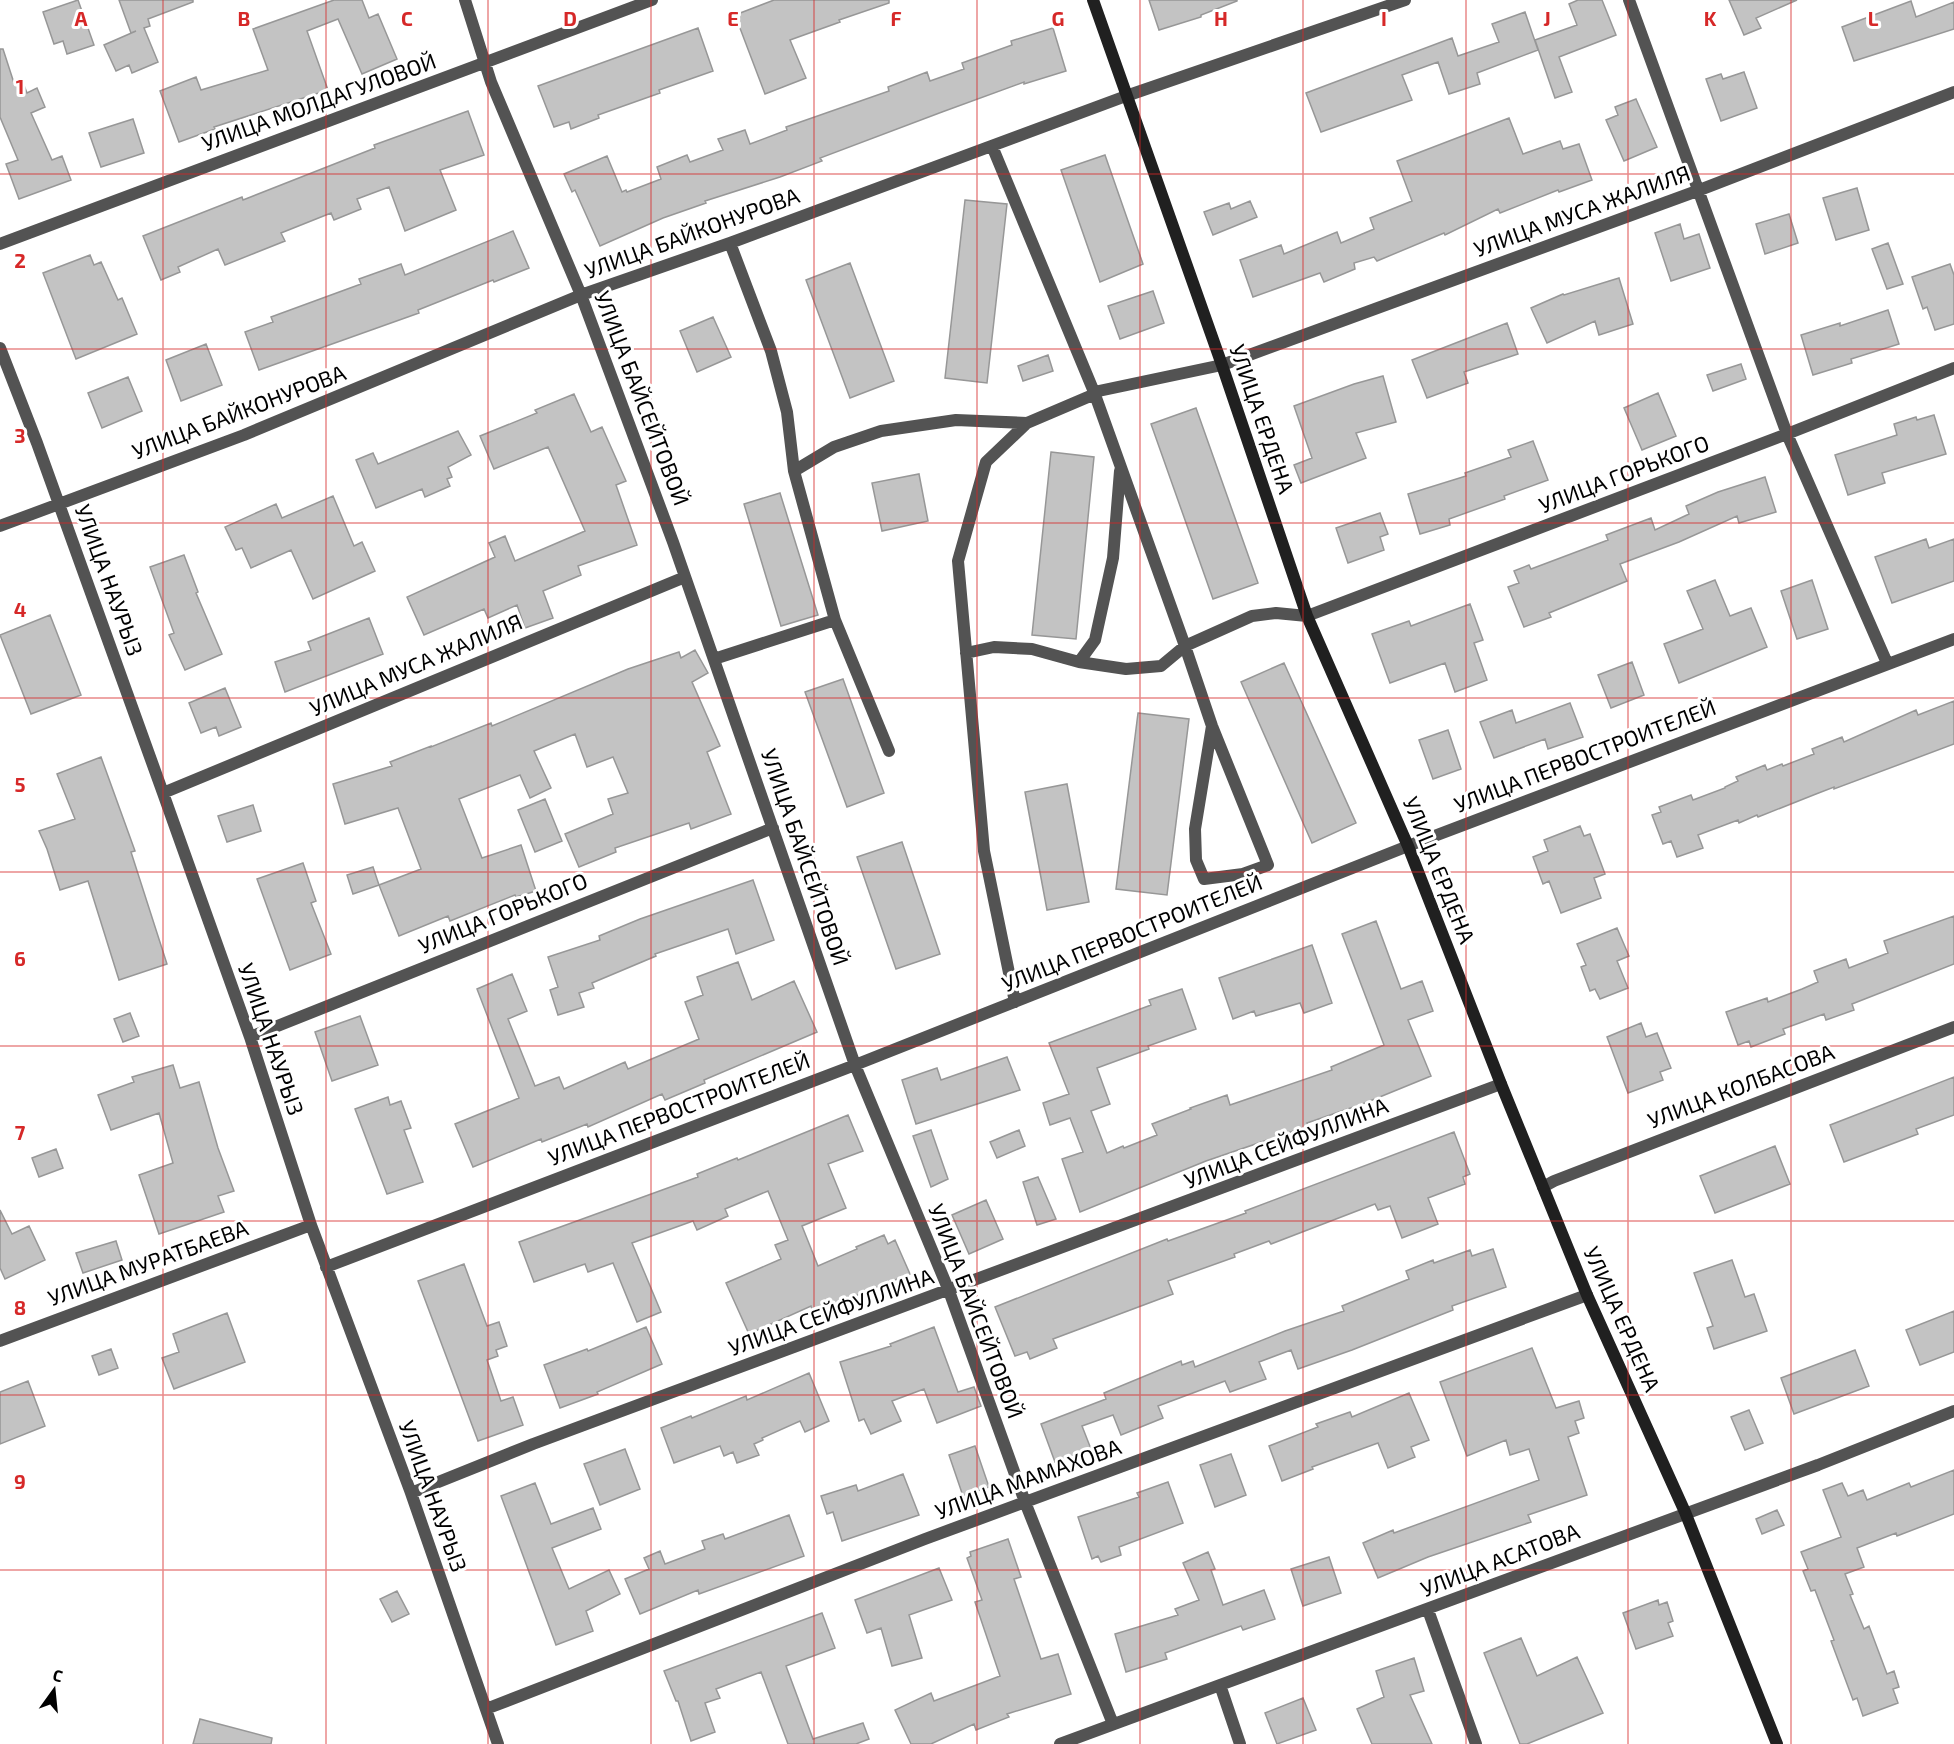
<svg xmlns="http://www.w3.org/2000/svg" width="1954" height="1744" font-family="'Exo 2',sans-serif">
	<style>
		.building { fill: #c3c3c3; stroke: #979797; stroke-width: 1.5 }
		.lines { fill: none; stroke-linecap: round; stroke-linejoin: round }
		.street { stroke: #535353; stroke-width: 12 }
		.secondary { stroke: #202020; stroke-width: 12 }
		.grid { fill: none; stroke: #d62828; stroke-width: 1.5; stroke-opacity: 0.55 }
		.labels { text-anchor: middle; stroke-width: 6; stroke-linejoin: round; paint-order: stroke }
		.street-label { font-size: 22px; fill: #000; stroke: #fff }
		.grid-label { font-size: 20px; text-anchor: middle; font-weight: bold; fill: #d62828; stroke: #fff; stroke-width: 6; stroke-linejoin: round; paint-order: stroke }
	</style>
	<rect width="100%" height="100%" fill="#fff"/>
	<path class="building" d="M78,0L94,45L67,54L63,41L54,44L43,12Z
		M119,0H193V2L148,19L150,26L144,28L158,62L132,73L129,65L116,71L104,45L136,31L131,33Z
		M334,0H362L369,18L378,14L397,59L362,74L338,19L307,31L328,90L214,127L215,129L179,142L160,91L196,77L201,90L268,70L253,29Z
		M774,0H889V3L839,20L840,22L790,40L806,78L765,94L735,15Z
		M1149,0H1237V1L1201,15V17L1159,30Z
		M1578,0H1602L1616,35L1559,57L1572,92L1555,98L1535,40L1577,25L1569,4Z
		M1729,0H1797L1756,18L1761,28L1744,35Z
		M1911,1L1916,17L1954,2V29L1854,61L1842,27Z
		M1525,12L1538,50L1477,73L1480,84L1449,94L1438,62L1402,75L1412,100L1321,132L1306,93L1452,38L1458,56L1499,42L1492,24Z
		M698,28L713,71L659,90L660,93L598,115L599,118L571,129L569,122L554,127L538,86Z
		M1053,28L1066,71L1024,84V82L942,112L820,158L822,161L780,177L705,201L706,203L663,218L600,246L575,190L572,192L564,174L607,156L622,192L626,190L627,192L661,179L657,167L687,155L690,162L723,150L718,139L745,130L750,144L787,130L786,127L889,91L888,87L927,72L930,81L964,69L962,63L1012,45L1011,41Z
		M0,49H3L14,83L22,80L27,93L37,88L45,107L31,113L52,160L62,156L71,180L19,199L6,164L18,160L0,117Z
		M1744,72L1757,108L1721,121L1706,79L1721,74L1723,79Z
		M1636,99L1657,147L1624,161L1606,120L1618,115L1615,107Z
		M468,111L484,155L440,170L456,210L405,231L389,187L357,199L361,209L334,220L331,213L281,233L285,241L225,265L218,249L178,267L180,272L161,280L143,236L242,197L243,200L375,148L374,145Z
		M1509,118L1523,154L1560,141L1563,149L1579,144L1592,180L1559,192L1558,190L1500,213L1498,209L1445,235L1444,233L1377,261L1374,257L1354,263L1355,269L1324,282L1320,273L1253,297L1240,260L1281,245L1284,254L1337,232L1341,243L1374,229L1370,218L1412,201L1397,161Z
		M133,119L144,153L101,167L89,133Z
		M1105,155L1143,264L1100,282L1061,170Z
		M1857,188L1869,230L1836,240L1823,198Z
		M965,200L1007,204L987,383L945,378Z
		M1250,201L1257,217L1213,235L1204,212L1229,203L1231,209Z
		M1789,214L1798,243L1765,254L1756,224Z
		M1680,224L1684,239L1699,234L1710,268L1671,281L1655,233Z
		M513,231L529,268L494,282L493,280L418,310L419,313L259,370L245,332L273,322L271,317L361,284L359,279L401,264L405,275Z
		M1888,243L1903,284L1887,289L1872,249Z
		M90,255L94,265L101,262L118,300L122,298L137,334L76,359L43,273Z
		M850,263L894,381L850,398L806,280Z
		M1950,264L1954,275V324L1935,330L1927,307L1923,309L1912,277Z
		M1619,278L1633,324L1599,335L1595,321L1547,343L1531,308L1563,294L1564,295Z
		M1153,291L1164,323L1120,339L1108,306Z
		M1888,310L1899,344L1851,359L1852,363L1813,375L1801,335L1840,323V326Z
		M713,317L731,357L697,372L680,331Z
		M1507,323L1518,354L1464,372L1468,383L1427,398L1412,360Z
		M206,344L222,385L181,401L166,360Z
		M1048,355L1053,371L1023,381L1018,366Z
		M1741,364L1746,379L1713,391L1707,375Z
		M1383,376L1396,422L1356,433L1366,458L1301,483L1294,465L1312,458L1294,406L1354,384Z
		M128,377L142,411L102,428L88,393Z
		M1658,393L1676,436L1642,450L1624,408Z
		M574,394L591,432L602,427L626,481L616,485L637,545L578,566L581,575L543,591L553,618L525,628L517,605L488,618L484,609L424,635L407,597L495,557L489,543L505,536L515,561L585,531L548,447L494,469L480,436L537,413L535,410Z
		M1196,408L1258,583L1213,599L1151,424Z
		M1934,415L1946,454L1882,473L1885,483L1848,495L1835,455L1897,435L1894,424L1916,417L1917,420Z
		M458,431L471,455L448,467L452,477L447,479L450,486L425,497L422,489L376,508L356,460L373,453L378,464Z
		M1533,441L1548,480L1504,496L1505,499L1449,519L1450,525L1420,534L1408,494L1466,476L1465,473L1511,457L1508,450Z
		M1051,452L1094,457L1076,639L1032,635Z
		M919,474L928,521L882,531L872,483Z
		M1765,477L1776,512L1739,523L1737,516L1679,542L1620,564L1627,581L1549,613L1551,617L1524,627L1508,587L1519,583L1514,571L1529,565L1531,569L1608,540L1606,535L1651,518L1655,530L1689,514L1686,506L1718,492Z
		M780,493L818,615L781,626L744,504Z
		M333,496L354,546L362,542L375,571L313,599L291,550L251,568L242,548L236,550L225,527L276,504L282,518Z
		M1380,513L1388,534L1380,537L1384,550L1348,563L1336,528Z
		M1926,539L1929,548L1954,539V581L1892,603L1875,557Z
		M184,555L198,592L196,593L222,654L185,670L169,635L174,633L150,567Z
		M1715,580L1730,616L1751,608L1767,647L1679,683L1664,644L1703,629L1687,591Z
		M1812,580L1828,629L1797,639L1781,591Z
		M1470,604L1483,640L1474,643L1487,680L1455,692L1445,663L1390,683L1372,634L1409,621L1411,626Z
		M50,615L81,695L31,714L0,635Z
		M369,618L383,654L285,692L275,662L311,650L308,642Z
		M695,650L708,673L692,682L720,746L707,752L731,814L691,829L689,823L615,848L616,852L579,867L565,834L613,814L608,799L628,793L613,757L587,767L575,734L534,751L551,788L530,798L520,775L459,799L482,858L521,845L536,891L516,897L515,895L450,921L448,916L399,936L379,885L421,869L398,808L345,824L333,784L392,766L390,762L431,746V747L491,723L492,726L628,669L679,652L681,658Z
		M1632,662L1644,695L1611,708L1598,675Z
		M1284,663L1356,823L1312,843L1241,682Z
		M843,679L884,793L847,807L805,692Z
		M225,688L241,727L219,736L216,727L201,733L189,703Z
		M1954,701V744L1834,789V787L1816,794L1758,817L1757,815L1739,823L1738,820L1698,835L1703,848L1677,857L1671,841L1663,844L1652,815L1661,812L1659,807L1691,795L1693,800L1725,788V787L1738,781L1736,777L1765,765L1767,770L1782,764L1783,766L1814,754L1812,749L1842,737L1844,742L1916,710L1918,715Z
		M1570,703L1583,737L1548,749L1545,739L1494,758L1480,722L1512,710L1516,723Z
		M1138,713L1189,719L1167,895L1116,889Z
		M1448,730L1461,769L1433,779L1419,740Z
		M101,757L135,851L131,852L167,964L119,980L88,881L60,890L47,849L39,831L75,819L57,774Z
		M1067,784L1089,902L1047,910L1025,792Z
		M545,799L562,841L535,852L518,810Z
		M253,805L261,831L227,842L218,816Z
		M1580,826L1584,836L1590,834L1605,874L1594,878L1601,898L1561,913L1549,881L1543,884L1533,857L1548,851L1544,840Z
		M902,842L940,954L896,969L857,857Z
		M303,863L316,901L311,903L331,954L290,970L257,879Z
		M373,867L379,885L353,894L347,875Z
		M753,880L774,940L736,954L728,929L655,954L656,956L592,983L594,988L579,993L584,1007L558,1015L550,990L558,987L548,957L600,940L599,936L640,919Z
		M1954,916V964L1852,1004L1854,1010L1826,1020L1824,1014L1783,1029L1785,1034L1751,1047L1749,1041L1738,1045L1726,1012L1767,998L1768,1002L1802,989L1818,982L1814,971L1846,959L1849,968L1888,953L1884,941Z
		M1376,921L1401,989L1422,981L1433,1011L1408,1020L1431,1076L1365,1103L1307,1123L1308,1126L1206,1161L1080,1212L1062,1159L1083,1152L1070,1118L1050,1125L1043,1103L1069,1094L1049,1043L1151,1005L1149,1000L1182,989L1196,1029L1148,1046L1149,1049L1097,1068L1110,1104L1091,1111L1107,1153L1123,1146L1124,1148L1157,1135L1152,1124L1191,1109L1190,1108L1227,1095L1230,1105L1332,1070L1331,1067L1384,1045L1342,934Z
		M1617,928L1629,956L1617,961L1628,988L1600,999L1595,989L1590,991L1581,967L1586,965L1577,944Z
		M1312,945L1332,1003L1304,1013L1300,1003L1256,1016L1254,1011L1233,1019L1219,978Z
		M738,962L752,1000L794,981L817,1032L704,1080L705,1083L665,1100L662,1094L588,1127L587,1124L542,1142L541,1139L473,1167L455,1124L519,1098L477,989L512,974L527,1011L508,1019L535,1086L559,1077L564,1089L625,1062L628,1069L699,1039L685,1002L703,995L697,977Z
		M130,1013L139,1036L123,1042L114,1019Z
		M360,1016L378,1065L332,1081L315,1032Z
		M1641,1023L1646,1037L1657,1033L1671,1068L1660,1072L1663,1080L1628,1093L1607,1037Z
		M1007,1057L1020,1090L916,1124L902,1080L937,1068L941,1080Z
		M173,1065L180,1088L199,1082L218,1148L234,1191L218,1196L224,1212L159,1234L139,1175L173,1163L159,1113L111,1130L98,1095L134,1082L132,1077Z
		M1954,1077V1115L1916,1129L1918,1134L1844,1162L1830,1125Z
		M388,1097L390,1105L401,1101L411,1128L404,1130L423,1182L387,1194L355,1109Z
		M848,1115L863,1151L828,1164L846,1208L802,1226L818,1266L857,1249L856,1247L884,1235L888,1244L895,1240L910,1274L813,1313L811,1306L749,1334L726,1283L781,1259L775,1245L788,1240L768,1191L725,1209L728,1216L697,1230L693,1221L632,1243L661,1312L637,1322L613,1263L588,1272L585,1264L534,1282L519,1242L698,1177L697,1174L737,1158L738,1160Z
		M931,1130L948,1179L931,1187L913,1136Z
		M1019,1130L1025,1146L997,1158L990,1142Z
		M1454,1132L1470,1174L1463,1177L1465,1184L1428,1198L1438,1224L1402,1238L1390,1206L1378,1210L1375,1204L1271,1244L1269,1241L1234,1254L1235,1257L1168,1281L1173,1294L1053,1339L1057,1348L1030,1359L1027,1352L1015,1356L995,1307L1167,1239L1168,1241L1246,1213L1245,1211Z
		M1775,1146L1790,1184L1715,1213L1700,1176Z
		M56,1149L63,1168L39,1177L32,1158Z
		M1038,1177L1056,1219L1037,1225L1023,1182Z
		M986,1200L1003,1239L969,1254L952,1215Z
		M0,1210L12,1234L29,1226L45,1260L5,1279L0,1268Z
		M116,1241L122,1260L83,1273L76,1253Z
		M1493,1249L1506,1287L1452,1306L1453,1310L1352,1350L1298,1369L1291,1350L1259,1362L1266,1379L1230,1392L1225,1381L1158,1406L1163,1418L1121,1435L1113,1415L1082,1426L1091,1449L1055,1462L1041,1424L1106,1399L1104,1393L1181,1361L1182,1365L1193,1361L1195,1367L1285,1331L1344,1311L1342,1306L1409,1279L1406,1271L1433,1260L1434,1263L1470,1250L1472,1256Z
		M1732,1260L1745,1297L1754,1294L1767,1331L1714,1349L1707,1328L1713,1326L1694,1273Z
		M464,1264L487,1326L499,1322L507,1346L496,1350L498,1356L487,1360L501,1401L513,1397L523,1425L478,1441L418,1281Z
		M1954,1311V1352L1920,1365L1906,1330Z
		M227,1313L245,1362L174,1389L162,1358L179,1352L173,1334Z
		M646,1327L662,1364L597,1392L598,1394L560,1408L544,1365L587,1349L588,1351Z
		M934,1327L958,1392L974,1387L981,1406L937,1423L924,1389L892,1401L901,1421L871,1434L864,1419L859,1421L840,1362L891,1346L890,1344Z
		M1532,1348L1556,1408L1579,1401L1584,1418L1575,1421L1579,1433L1568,1437L1587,1495L1528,1515L1531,1522L1428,1557L1378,1578L1363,1543L1393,1530L1394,1533L1539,1480L1529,1449L1510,1455L1506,1440L1467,1456L1440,1382Z
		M111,1349L118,1368L99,1375L92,1356Z
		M1855,1350L1869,1386L1794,1414L1781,1378Z
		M809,1373L829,1421L805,1432L800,1421L762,1438L763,1440L754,1444L759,1455L737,1463L733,1452L724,1456L720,1446L674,1463L661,1428L691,1416L692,1418L746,1396L747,1400Z
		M28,1381L45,1426L0,1444V1392Z
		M1409,1393L1429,1440L1411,1447L1415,1457L1388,1468L1378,1443L1312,1467L1313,1469L1282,1481L1269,1446L1318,1427L1316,1424L1350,1412L1352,1417Z
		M1749,1410L1763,1443L1745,1450L1731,1417Z
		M975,1446L989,1487L963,1496L949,1455Z
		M625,1449L640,1489L600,1505L584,1464Z
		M1231,1454L1246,1495L1215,1507L1200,1465Z
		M1954,1470V1514L1897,1536L1896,1533L1857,1548L1864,1567L1845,1574L1853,1594L1850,1595L1864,1629L1869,1626L1887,1674L1894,1671L1899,1687L1893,1689L1898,1703L1863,1716L1857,1698L1853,1700L1831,1641L1834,1640L1815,1590L1811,1591L1803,1571L1808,1569L1801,1552L1841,1537L1823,1490L1842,1483L1848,1496L1863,1490L1867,1500L1909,1483L1911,1487Z
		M903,1474L919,1515L842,1541L833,1512L827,1514L821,1496L856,1485L858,1491Z
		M1168,1482L1183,1523L1119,1547L1121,1555L1101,1562L1098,1556L1092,1559L1078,1517L1139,1497L1137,1493Z
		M535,1483L551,1524L593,1508L601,1529L552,1548L569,1589L609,1570L620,1594L586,1611L593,1631L556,1645L501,1496Z
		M1777,1510L1784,1525L1762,1534L1756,1519Z
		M789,1515L804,1556L699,1594L698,1590L640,1614L625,1579L649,1569L644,1558L660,1551L665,1564L705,1549L702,1541L723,1534L725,1539Z
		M1008,1539L1021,1577L1014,1579L1041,1659L1058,1654L1071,1694L1007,1714L1009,1717L976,1730L974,1724L931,1744H911L895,1710L931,1693L934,1701L1000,1676L975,1602L982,1600L967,1558L971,1556L970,1552Z
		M1208,1552L1215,1569L1211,1570L1223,1605L1264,1590L1275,1619L1243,1630L1241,1626L1165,1653L1167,1659L1126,1672L1115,1634L1178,1615L1175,1609L1199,1600L1183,1563Z
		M1329,1557L1341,1593L1303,1606L1291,1569Z
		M939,1568L952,1600L909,1615L922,1658L892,1666L881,1628L867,1633L855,1600Z
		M397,1591L409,1614L392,1622L380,1599Z
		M1658,1600L1659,1605L1667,1602L1673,1621L1668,1623L1673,1636L1636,1649L1623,1613Z
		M822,1613L835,1648L786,1666L813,1739L863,1723L869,1739L856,1744H788L761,1672L716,1689L720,1698L705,1703L715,1732L691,1741L678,1701H676L664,1671Z
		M1521,1638L1537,1676L1577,1657L1603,1713L1527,1744H1520L1484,1653Z
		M1414,1658L1424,1691L1410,1695L1432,1744H1372L1357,1709L1384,1697L1376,1671Z
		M1303,1698L1316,1730L1277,1744L1265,1713Z
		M200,1719L272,1738L271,1744H193Z"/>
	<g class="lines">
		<path class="street" d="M465,0L491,82L581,295L673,542L855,1065L949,1291L1025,1502L1113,1724
			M1629,0L1787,434L1887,663
			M992,146L1094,392L1185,646L1212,726L1268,865L1243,874L1204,879L1196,860L1195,829L1212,726
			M730,243L771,351L787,412L794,471L835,620L889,751
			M0,244L652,0
			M0,348L37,443L163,793L250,1037L311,1225L411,1493L498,1744
			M1094,392L1222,365L1697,191L1954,92
			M794,471L834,447L881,431L956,420L1027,423L1095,394
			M0,526L244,435L581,295L730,243L1126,96L1405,0
			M966,653L994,647L1032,649L1079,662L1095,640L1113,558L1120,471
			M714,659L835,620
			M1079,662L1126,669L1161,666L1185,646L1252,616L1276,613L1307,616L1787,434L1954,368
			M163,793L685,577
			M1015,1002L984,851L958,561L986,462L1027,423
			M250,1037L773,828
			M1543,1187L1554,1181L1954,1027
			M326,1267L855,1065L1408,846L1954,639
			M0,1341L311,1225
			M411,1493L533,1444L1501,1084
			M1428,1610L1476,1744
			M1220,1685L1240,1744
			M486,1709L925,1539L1587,1295
			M1060,1744L1818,1465L1954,1411"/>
		<path class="secondary" d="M1093,0L1222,365L1307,616L1408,846L1501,1084L1587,1295L1685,1512L1777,1744"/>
	</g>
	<path class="grid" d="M163,0V1744M326,0V1744M488,0V1744M651,0V1744M814,0V1744M977,0V1744M1140,0V1744M1303,0V1744M1466,0V1744M1628,0V1744M1791,0V1744M0,174H1954M0,349H1954M0,523H1954M0,698H1954M0,872H1954M0,1046H1954M0,1221H1954M0,1395H1954M0,1570H1954"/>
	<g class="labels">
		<g class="street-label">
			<text transform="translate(319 102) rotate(-20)" y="8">УЛИЦА МОЛДАГУЛОВОЙ</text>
			<text transform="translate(1582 211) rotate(-20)" y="8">УЛИЦА МУСА ЖАЛИЛЯ</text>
			<text transform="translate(692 233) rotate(-20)" y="8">УЛИЦА БАЙКОНУРОВА</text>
			<text transform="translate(642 398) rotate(69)" y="8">УЛИЦА БАЙСЕЙТОВОЙ</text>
			<text transform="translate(239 412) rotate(-21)" y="8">УЛИЦА БАЙКОНУРОВА</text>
			<text transform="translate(1262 419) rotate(71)" y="8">УЛИЦА ЕРДЕНА</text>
			<text transform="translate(1624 474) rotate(-21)" y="8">УЛИЦА ГОРЬКОГО</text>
			<text transform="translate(109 580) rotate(70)" y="8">УЛИЦА НАУРЫЗ</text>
			<text transform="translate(416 665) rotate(-23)" y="8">УЛИЦА МУСА ЖАЛИЛЯ</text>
			<text transform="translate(1585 756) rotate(-21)" y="8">УЛИЦА ПЕРВОСТРОИТЕЛЕЙ</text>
			<text transform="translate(805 857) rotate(71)" y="8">УЛИЦА БАЙСЕЙТОВОЙ</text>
			<text transform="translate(1439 870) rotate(68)" y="8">УЛИЦА ЕРДЕНА</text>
			<text transform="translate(503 913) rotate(-22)" y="8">УЛИЦА ГОРЬКОГО</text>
			<text transform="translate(1132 933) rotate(-22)" y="8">УЛИЦА ПЕРВОСТРОИТЕЛЕЙ</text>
			<text transform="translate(271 1039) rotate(71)" y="8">УЛИЦА НАУРЫЗ</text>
			<text transform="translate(1741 1086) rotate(-21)" y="8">УЛИЦА КОЛБАСОВА</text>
			<text transform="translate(679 1109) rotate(-21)" y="8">УЛИЦА ПЕРВОСТРОИТЕЛЕЙ</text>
			<text transform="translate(1286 1143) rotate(-21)" y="8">УЛИЦА СЕЙФУЛЛИНА</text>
			<text transform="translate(148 1263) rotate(-20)" y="8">УЛИЦА МУРАТБАЕВА</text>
			<text transform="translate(976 1311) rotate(69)" y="8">УЛИЦА БАЙСЕЙТОВОЙ</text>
			<text transform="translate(831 1312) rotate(-20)" y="8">УЛИЦА СЕЙФУЛЛИНА</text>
			<text transform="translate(1622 1319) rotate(66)" y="8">УЛИЦА ЕРДЕНА</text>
			<text transform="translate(1028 1479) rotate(-20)" y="8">УЛИЦА МАМАХОВА</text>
			<text transform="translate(433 1496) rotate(70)" y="8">УЛИЦА НАУРЫЗ</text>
			<text transform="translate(1500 1560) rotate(-21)" y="8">УЛИЦА АСАТОВА</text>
		</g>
	</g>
	<g class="grid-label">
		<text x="81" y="26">A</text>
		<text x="244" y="26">B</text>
		<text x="407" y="26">C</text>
		<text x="570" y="26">D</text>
		<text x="733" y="26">E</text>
		<text x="896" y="26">F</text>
		<text x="1058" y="26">G</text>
		<text x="1221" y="26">H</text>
		<text x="1384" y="26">I</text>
		<text x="1547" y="26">J</text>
		<text x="1710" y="26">K</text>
		<text x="1873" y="26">L</text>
		<text x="20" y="94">1</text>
		<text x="20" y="268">2</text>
		<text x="20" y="443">3</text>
		<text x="20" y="617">4</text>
		<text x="20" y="792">5</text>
		<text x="20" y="966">6</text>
		<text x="20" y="1140">7</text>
		<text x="20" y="1315">8</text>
		<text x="20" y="1489">9</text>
	</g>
	<g transform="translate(54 1690) rotate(15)" stroke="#ffffff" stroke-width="4.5" paint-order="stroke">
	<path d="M0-4.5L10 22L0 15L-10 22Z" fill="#000000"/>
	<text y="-9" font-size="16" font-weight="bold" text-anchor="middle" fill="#000000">С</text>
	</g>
</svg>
